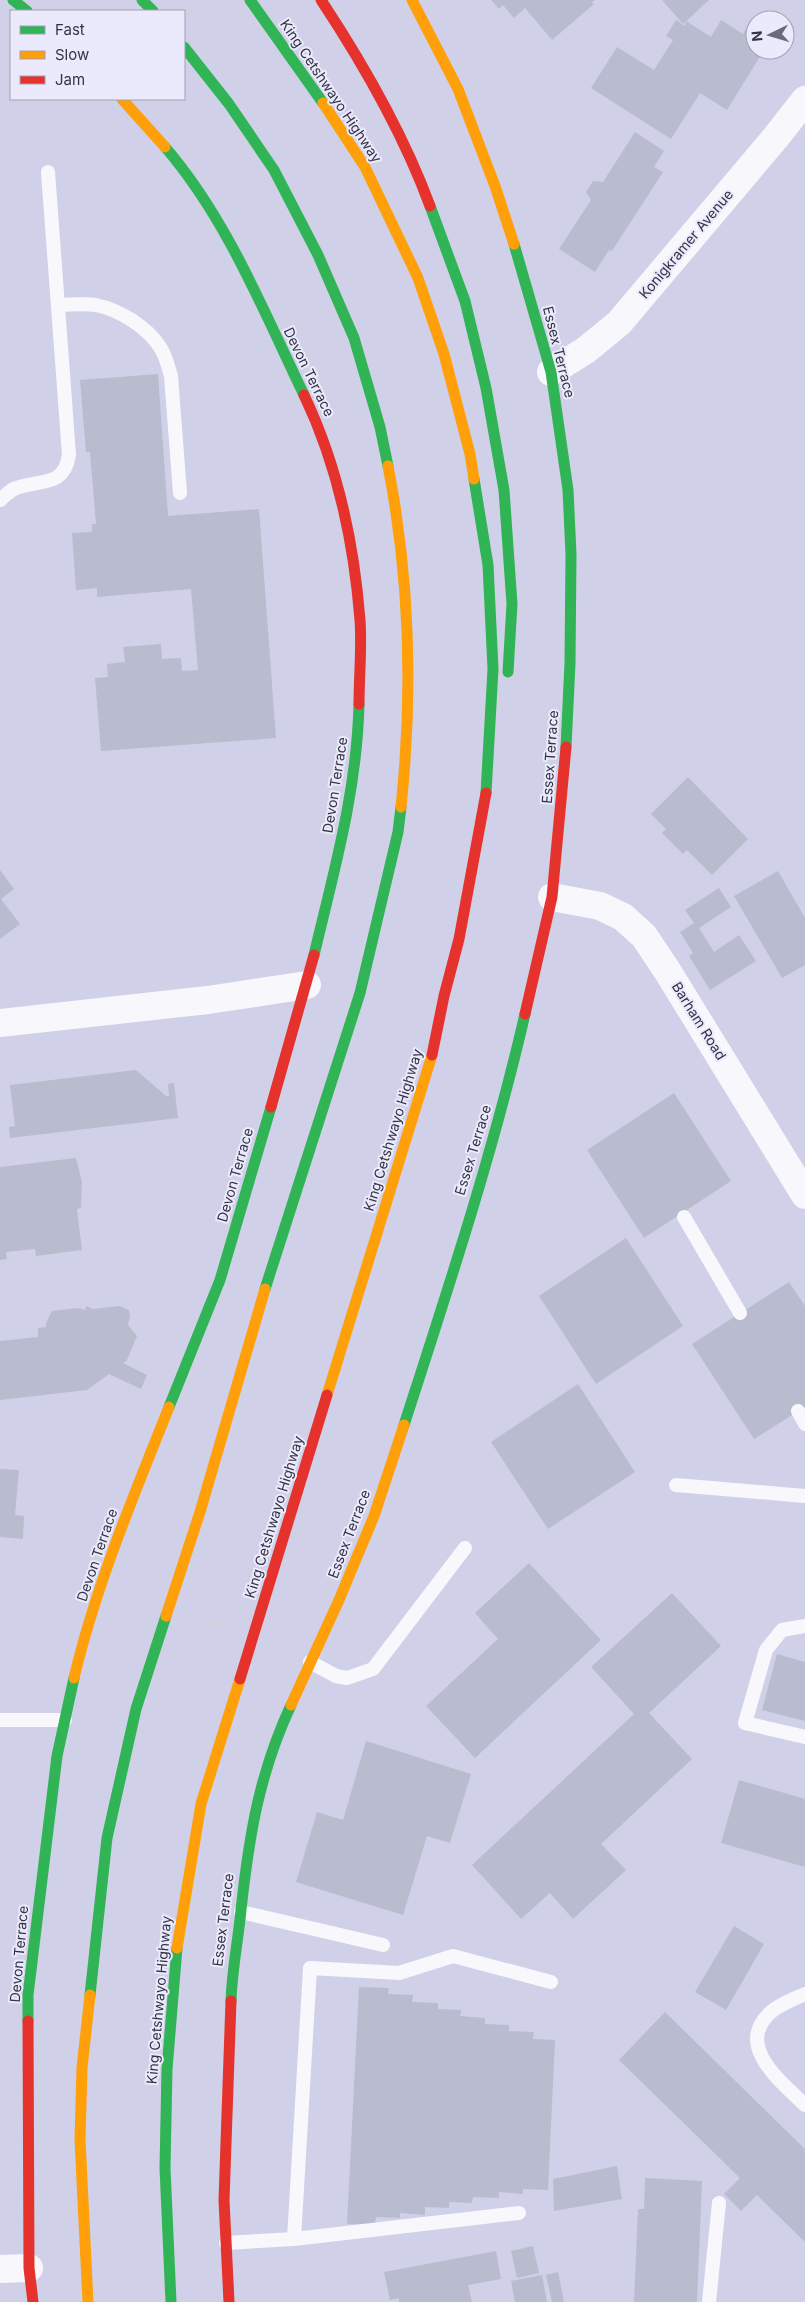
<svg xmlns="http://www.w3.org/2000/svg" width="805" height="2302" font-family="Inter,sans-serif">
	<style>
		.building { fill: #b8bcce }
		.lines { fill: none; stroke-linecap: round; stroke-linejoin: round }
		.path { stroke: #d3d3da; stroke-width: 3; stroke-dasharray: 4 4; stroke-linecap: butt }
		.lane { stroke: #f8f8fc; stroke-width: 14 }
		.street { stroke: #f8f8fc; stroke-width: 28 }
		.fast { stroke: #30b455; stroke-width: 11 }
		.slow { stroke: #ff9f0a; stroke-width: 11 }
		.jam { stroke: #e5322d; stroke-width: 11 }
		.labels { text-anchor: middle; stroke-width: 4; stroke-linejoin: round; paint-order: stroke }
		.street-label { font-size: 14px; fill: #334; stroke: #eaeafc }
	</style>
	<rect width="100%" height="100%" fill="#d0d1e8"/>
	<path class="building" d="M491,0H595L592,2L594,4L552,40L525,8L514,18L503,5L499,9Z
		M662,0H709L683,24Z
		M676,20L685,26L686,21L711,37L721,20L743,34L749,24L755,28V50H764L727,110L700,93L671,139L591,88L617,47L654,70L673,40L666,36Z
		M635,132L664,151L654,167L663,172L612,251L609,250L595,272L559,249L591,200L586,192L593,181L603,182Z
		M158,374L168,516L259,509L276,738L101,751L95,678L108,677L107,664L125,662L123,647L161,644L162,659L181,658L182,671L198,670L191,589L97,597V588L76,590L72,533L92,532V524H96L90,452H86L80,380Z
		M688,777L748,839L712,875L687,850L683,854L662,833L666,829L651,814Z
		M0,870L14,889L1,899L20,924L0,939Z
		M778,871L805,918V965L782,978L734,896Z
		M719,888L731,907L699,928L714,952L739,935L756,961L710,990L689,956L693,953L680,932L694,923L685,910Z
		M136,1070L166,1096H169L168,1084L174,1083L178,1118L10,1138L9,1127L15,1126L10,1085Z
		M674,1093L731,1181L644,1238L587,1150Z
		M76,1158L82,1182L81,1208L77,1209L82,1250L36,1256L35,1249L6,1252L7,1259L0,1260V1167Z
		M626,1238L683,1326L596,1384L539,1296Z
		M789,1282L805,1306V1407L754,1439L692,1344Z
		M86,1306L93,1309L119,1306L129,1310L130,1317L128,1325L137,1336L127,1360L123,1363L147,1375L141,1389L109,1374L87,1390L0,1400V1341L38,1337V1328L46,1327V1323L52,1311L78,1308L85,1310Z
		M578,1384L635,1472L548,1529L491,1442Z
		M0,1469L19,1470L15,1515L24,1516L23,1539L0,1537Z
		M529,1563L601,1640L475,1758L426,1706L498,1639L475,1613Z
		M672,1593L721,1646L649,1713L692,1759L601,1844L626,1870L573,1919L550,1893L521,1919L472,1865L634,1714L591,1667Z
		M777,1654L805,1662V1721L762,1710Z
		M366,1741L471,1774L450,1843L427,1836L403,1915L296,1882L317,1812L343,1820Z
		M739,1780L805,1799V1867L721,1843Z
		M734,1926L764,1944L726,2010L695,1992Z
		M359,1987L389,1988L388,1994L413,1995L412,2002L438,2003V2009L461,2010L460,2016L485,2018V2024L509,2025V2031L534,2032L533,2039L555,2040L548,2190L523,2189V2194L499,2192V2198L473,2197L472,2203L449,2202V2208L425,2207V2215L400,2213V2218L376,2217L375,2225L347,2224Z
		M665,2012L805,2149V2242L757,2195L741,2211L724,2194L740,2178L619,2060Z
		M617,2166L622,2199L554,2211L553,2179Z
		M645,2178L702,2181L697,2302H634L638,2209H644Z
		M533,2246L539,2273L517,2278L511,2251Z
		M496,2251L501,2279L468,2285L472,2302H399V2298L390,2300L384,2272Z
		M558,2272L564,2302H552L546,2275Z
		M542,2275L547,2302H515L511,2281Z"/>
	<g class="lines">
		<path class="path" d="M197,1618L223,1626"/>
		<path class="lane" d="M58,305C70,305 84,303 96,305C120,310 147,327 160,347C166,356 168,366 171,376L180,493
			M0,500C5,496 10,490 16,488C40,479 64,488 69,455L48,172
			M684,1217L740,1313
			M798,1411L805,1424
			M676,1485L805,1496
			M805,1626L782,1630L766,1650L745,1723L805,1737
			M310,1662L336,1676L347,1678L373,1669L465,1548
			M0,1720H65
			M241,1912L383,1945
			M805,1994C794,1999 780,2004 771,2012C734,2045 780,2081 805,2105
			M294,2239L519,2213
			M226,2243L294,2239L310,1968L399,1973L453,1956L551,1982
			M709,2302L719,2203"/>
		<path class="street" d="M551,372L586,350L619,323L776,137L805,100
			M552,897L600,906L623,917L644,936L668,972L805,1195
			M0,1023L208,1000L307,985
			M0,2269L29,2268"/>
		<path class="fast" d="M13,0L27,11
			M142,0L153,11
			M250,0L323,103
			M184,47L229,104L274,170L318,255L354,338L380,427L388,466
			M165,147C227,219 263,310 304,395
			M430,206L465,301L486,388L504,490L512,604L508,672
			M514,244L551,372L568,490L571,554L570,663L566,747
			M474,479L488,565L493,669L486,793
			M314,955C334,871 357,791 359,704
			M265,1289L360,993L398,832L401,807
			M169,1407L220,1280L271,1107
			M404,1425C448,1289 493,1153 525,1014
			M90,1995L107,1838L136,1709L166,1616
			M231,2001C232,1970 238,1941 241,1910C249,1836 259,1774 291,1705
			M28,2021V1995L57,1756L74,1678
			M171,2302L165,2168L167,2069L177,1948"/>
		<path class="slow" d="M412,0L458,89L495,186L514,244
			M122,99L165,147
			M323,103L365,167L418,278L444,354L470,454L474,479
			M388,466C410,579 413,693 401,807
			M327,1395L432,1055
			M166,1616L200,1512L265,1289
			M74,1678C96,1585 134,1495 169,1407
			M291,1705L339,1600L374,1516L404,1425
			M177,1948L201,1804L240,1679
			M88,2302L80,2140L82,2068L90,1995"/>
		<path class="jam" d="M321,0C364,65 403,133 430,206
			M304,395C337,464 354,543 360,620C362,647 359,676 359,704
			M525,1014L552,897L566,747
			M432,1055L444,996L459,939L486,793
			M271,1107L314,955
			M240,1679L327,1395
			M28,2021L29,2268L33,2302
			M229,2302L224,2200L231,2001"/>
	</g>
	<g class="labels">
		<g class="street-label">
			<text transform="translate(331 91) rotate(56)" y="5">King Cetshwayo Highway</text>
			<text transform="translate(686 244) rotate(-50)" y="5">Konigkramer Avenue</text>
			<text transform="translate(559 352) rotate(76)" y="5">Essex Terrace</text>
			<text transform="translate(309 372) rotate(64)" y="5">Devon Terrace</text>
			<text transform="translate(550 757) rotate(-86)" y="5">Essex Terrace</text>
			<text transform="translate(335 785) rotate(-81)" y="5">Devon Terrace</text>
			<text transform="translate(699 1021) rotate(58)" y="5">Barham Road</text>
			<text transform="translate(393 1130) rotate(-73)" y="5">King Cetshwayo Highway</text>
			<text transform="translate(473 1150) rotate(-73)" y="5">Essex Terrace</text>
			<text transform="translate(235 1175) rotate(-74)" y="5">Devon Terrace</text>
			<text transform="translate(274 1517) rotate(-73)" y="5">King Cetshwayo Highway</text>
			<text transform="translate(349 1534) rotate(-69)" y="5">Essex Terrace</text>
			<text transform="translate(97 1555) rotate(-71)" y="5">Devon Terrace</text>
			<text transform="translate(223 1920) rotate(-83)" y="5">Essex Terrace</text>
			<text transform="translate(19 1954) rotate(-85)" y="5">Devon Terrace</text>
			<text transform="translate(159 2000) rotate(-85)" y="5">King Cetshwayo Highway</text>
		</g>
	</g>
	<rect x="10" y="10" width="175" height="90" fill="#eaeafc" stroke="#a1a1b2"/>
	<rect x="20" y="26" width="25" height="8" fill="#30b455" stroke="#a1a1b2"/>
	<text x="55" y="35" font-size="15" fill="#333344">Fast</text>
	<rect x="20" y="51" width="25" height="8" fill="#ff9f0a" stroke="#a1a1b2"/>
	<text x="55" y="60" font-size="15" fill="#333344">Slow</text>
	<rect x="20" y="76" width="25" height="8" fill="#e5322d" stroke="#a1a1b2"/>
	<text x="55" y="85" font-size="15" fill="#333344">Jam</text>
	<g transform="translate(770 35) rotate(265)"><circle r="24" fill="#eaeafc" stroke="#a1a1b2"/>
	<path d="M0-4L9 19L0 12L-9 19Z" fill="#6a6a7d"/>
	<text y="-8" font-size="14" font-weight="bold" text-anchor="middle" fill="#333344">N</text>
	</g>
</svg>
